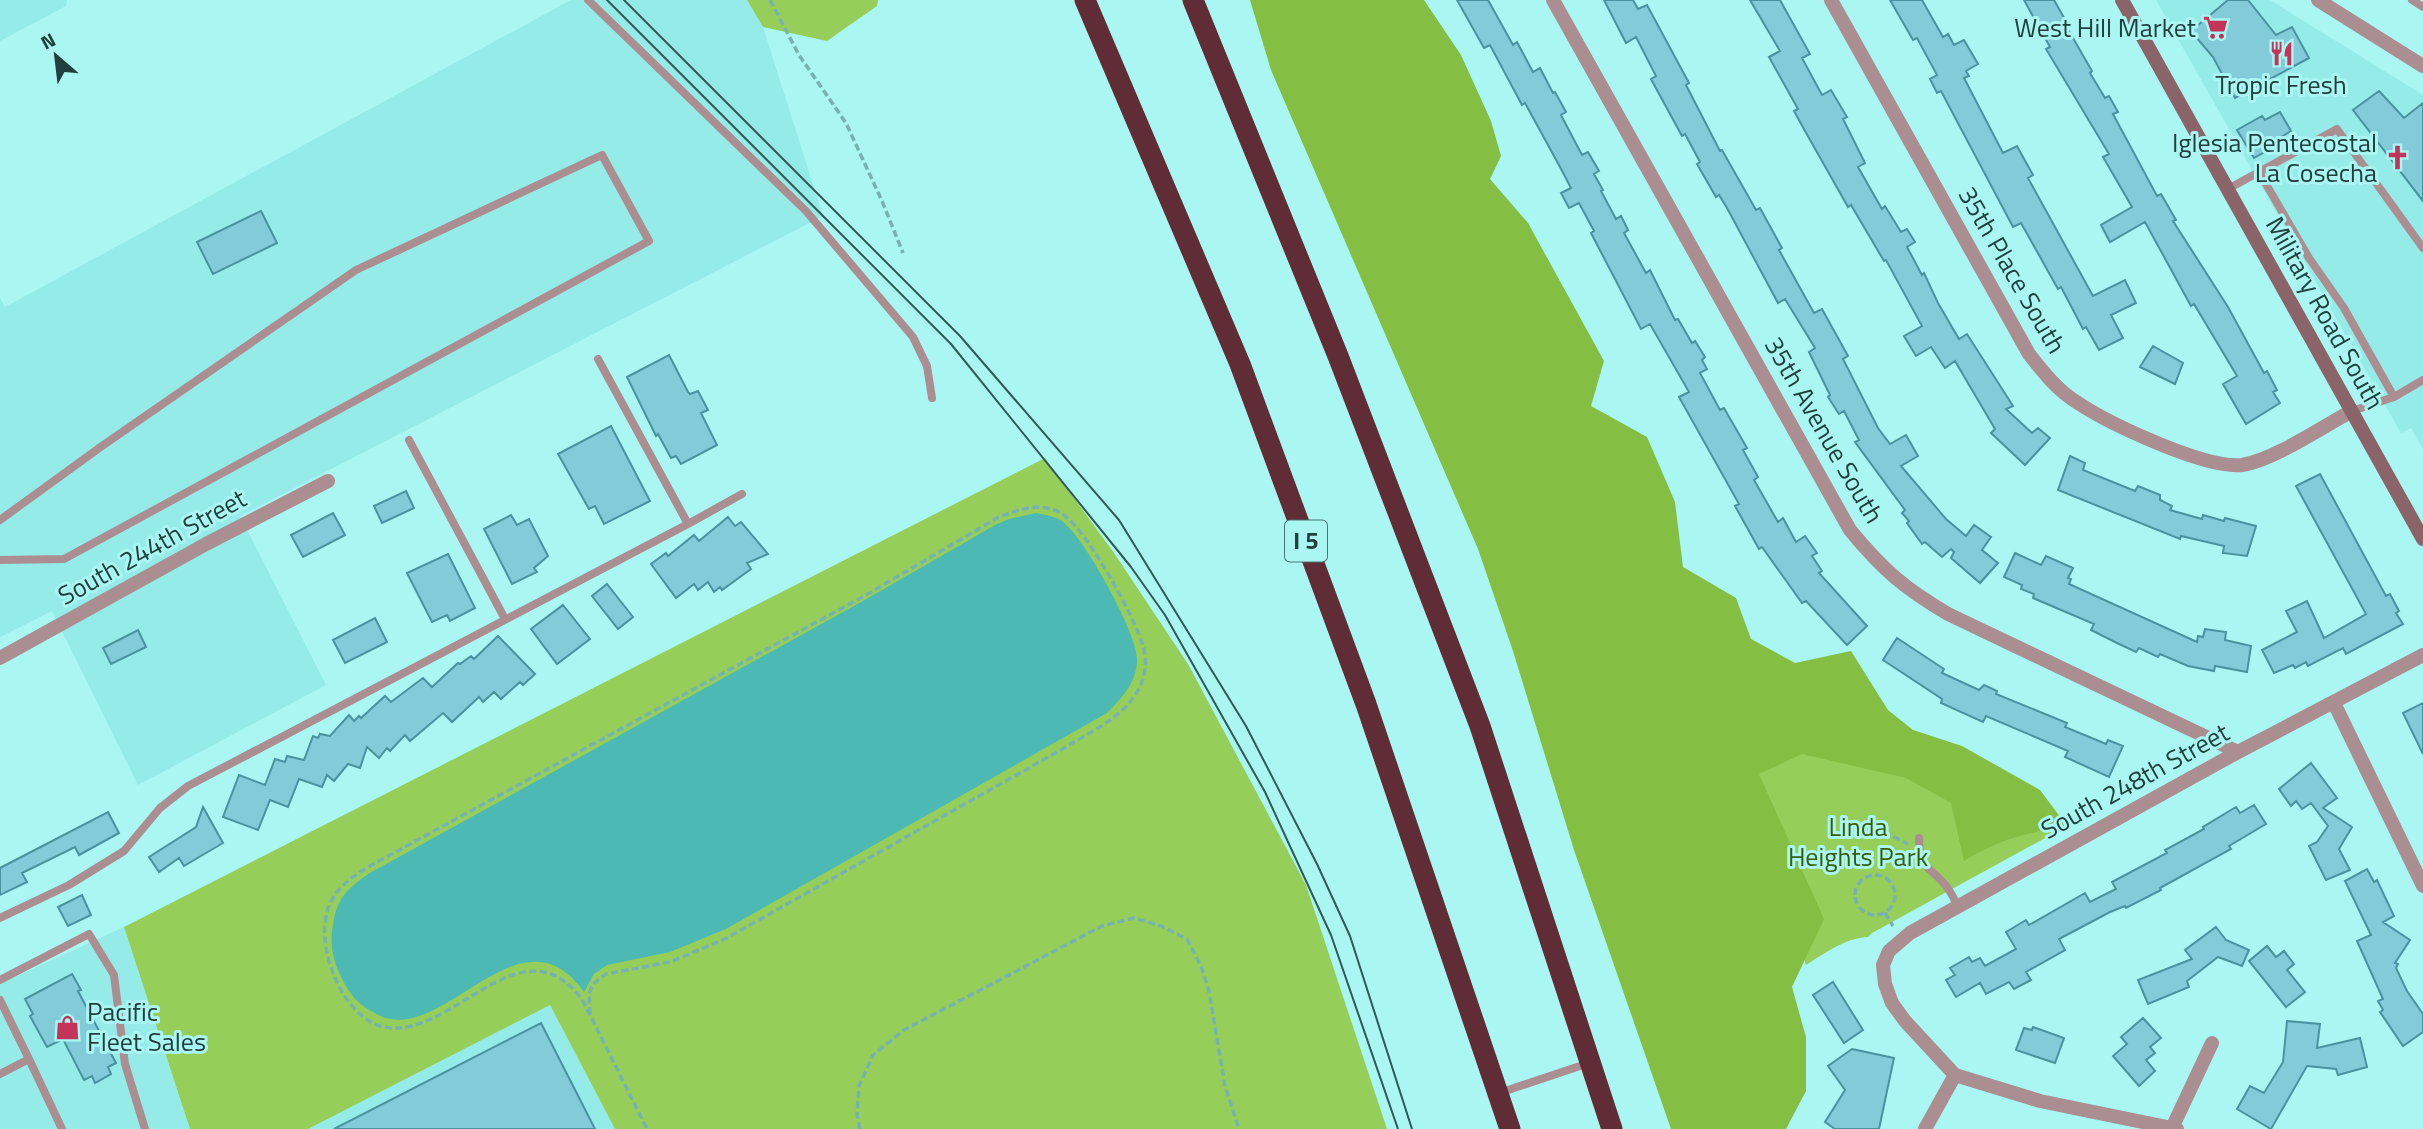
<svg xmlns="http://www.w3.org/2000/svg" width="2423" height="1129" font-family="'Titillium Web',sans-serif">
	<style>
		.built { fill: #95ebe7 }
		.green { fill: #96ce5a }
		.forest { fill: #84be43 }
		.water { fill: #4cb9b4 }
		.building { fill: #82ccda; stroke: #49929f; stroke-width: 2 }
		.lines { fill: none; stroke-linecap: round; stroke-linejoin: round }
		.path { stroke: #77b2af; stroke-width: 3.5; stroke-dasharray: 7 3.5; stroke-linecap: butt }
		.service { stroke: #aa8e91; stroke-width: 8 }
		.minor { stroke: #aa8e91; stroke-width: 14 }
		.secondary { stroke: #8b6469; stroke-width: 14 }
		.motorway { stroke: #602c35; stroke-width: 21 }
		.tram { stroke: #335857; stroke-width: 2 }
		.labels { text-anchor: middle; stroke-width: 6; stroke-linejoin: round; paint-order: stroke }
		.shield { fill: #aaf6f2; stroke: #497674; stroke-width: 2 }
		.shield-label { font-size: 24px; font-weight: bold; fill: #203f3e }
		.poi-label { font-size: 26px; fill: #203f3e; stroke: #aaf6f2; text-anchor: end }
		.street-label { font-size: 26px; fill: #203f3e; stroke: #aaf6f2 }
		.park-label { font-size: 26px; fill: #395d02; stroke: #aaf6f2 }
	</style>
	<rect width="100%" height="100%" fill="#aaf6f2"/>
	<path class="built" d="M0,0H67L66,6L0,41Z
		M571,0H747L763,27L823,216L240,516L326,685L138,785L52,611L0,637V298L5,307Z
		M2156,0H2270L2423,95V449L2411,428L2401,433Z
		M124,927L190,1129H0V984Z
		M550,1005L615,1129H308Z"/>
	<path class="green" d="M747,0H878L877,6L827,41L763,27Z
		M1045,458L1114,553L1188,664L1306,885L1387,1129H615L550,1005L308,1129H190L124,927Z
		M1812,734L2067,826L1872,933L1868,937C1845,938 1825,953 1806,965L1743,774Z"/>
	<path class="forest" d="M1250,0H1424L1461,55L1491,121L1501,156L1490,179L1528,223L1604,361L1591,406L1647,437L1675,502L1683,567L1736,598L1751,639L1795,663L1851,651L1888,710L1913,730L1962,746L2040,790L2067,826C2025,834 2001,838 1964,861L1951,803L1906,778L1802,754L1759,774L1824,919L1792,987L1806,1037V1091L1786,1129H1671L1574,850L1513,651L1478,549L1271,70Z"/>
	<path class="water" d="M1036,513C1045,515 1054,516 1062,521C1084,537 1136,631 1137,658C1138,681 1122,698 1107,713L726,929L670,952L607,965L594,974L584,992C517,899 440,1055 373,1012C363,1007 355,1000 349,991C336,971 328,949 333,925C337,898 346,890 368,874L863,601L995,525L1009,519Z"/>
	<path class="building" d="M1457,0H1488L1513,45L1517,42L1533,72L1540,68L1553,93L1555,92L1566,112L1561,115L1582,155L1588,152L1599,171L1594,174L1603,190L1601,191L1616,219L1621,216L1628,230L1624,233L1646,273L1650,270L1675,320L1678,319L1692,343L1695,341L1705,357L1702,360L1707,369L1700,373L1720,410L1724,408L1747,448L1743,450L1758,477L1754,480L1778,522L1783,518L1796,542L1805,536L1817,553L1812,556L1822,571L1819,573L1867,626L1847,645L1806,601L1802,603L1762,547L1759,549L1735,506L1739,504L1679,397L1689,392L1650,324L1641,329L1591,233L1594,231L1579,203L1569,208L1561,193L1571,188L1560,167L1525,103L1522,105L1490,45L1484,48Z
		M1604,0H1633L1638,9L1647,5L1689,83L1686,85L1720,151L1722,150L1756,210L1760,208L1782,248L1779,250L1814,313L1822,309L1848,356L1843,359L1878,428L1890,444L1906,435L1918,456L1901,466L1946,519L1966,536L1974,525L1991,537L1982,550L1998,563L1980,583L1951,558L1954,552L1951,549L1942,557L1925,542L1922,544L1907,523L1909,521L1902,513L1905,510L1855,442L1859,440L1844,411L1839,414L1828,397L1830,395L1809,352L1815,348L1785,299L1778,303L1727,208L1719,195L1716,197L1697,164L1700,162L1685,134L1682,136L1651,79L1656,76L1636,37L1626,43Z
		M1750,0H1780L1810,54L1802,58L1822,95L1831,90L1847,117L1843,119L1865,163L1858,167L1882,209L1885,206L1901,232L1907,229L1915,242L1907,247L1922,275L1924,273L1938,303L1959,339L1967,334L2013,406L2006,409L2032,433L2038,428L2050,438L2025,465L1991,433L1995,429L1955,361L1945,368L1931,347L1916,356L1904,336L1922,326L1886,260L1884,261L1851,205L1848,207L1805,131L1794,111L1798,109L1769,57L1780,51Z
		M1890,0H1922L1943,37L1948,34L1954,45L1964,40L1978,64L1966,71L1969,76L1964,78L2003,153L2017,146L2033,175L2028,178L2093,296L2125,280L2136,303L2111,315L2123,338L2099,350L2086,327L2083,329L2061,287L2058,289L2021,223L2013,227L1941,91L1937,93L1930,79L1937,75L1917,38L1913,40Z
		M2024,0H2054L2067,23L2065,24L2092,71L2090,73L2105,98L2109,96L2118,112L2113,114L2157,196L2161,194L2176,220L2173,221L2228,307L2264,373L2267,371L2277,390L2273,392L2280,403L2246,424L2223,384L2237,376L2194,304L2191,306L2145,222L2110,242L2101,225L2132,207L2103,157L2109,154L2046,49L2050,47Z
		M2228,0H2248L2276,35L2292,27L2309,58L2235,98L2213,57L2191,31Z
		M2379,91L2404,118L2423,103V201L2353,110Z
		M2280,112L2291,131L2278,139L2281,143L2254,158L2237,130L2262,116L2265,120Z
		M261,211L277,243L213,274L197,242Z
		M2153,346L2183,363L2175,384L2140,367Z
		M669,355L688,392L690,394L698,391L708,410L701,413L717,445L681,464L676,456L671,458L658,434L656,436L627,377Z
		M611,426L650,501L604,524L595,506L589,509L558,454Z
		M2070,456L2085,463L2083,470L2135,491L2138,486L2160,495V500L2172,506L2170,510L2202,519L2203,515L2224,521L2225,518L2256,526L2247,556L2223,553L2224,546L2181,536L2180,539L2058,490Z
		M2320,474L2386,596L2390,594L2399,611L2396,613L2403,624L2346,654L2343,648L2308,666L2306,662L2295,668L2293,665L2274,673L2262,650L2297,632L2286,611L2307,601L2324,638L2366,614L2296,486Z
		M406,491L414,508L382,523L374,506Z
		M333,513L345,535L303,557L291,535Z
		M511,515L517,525L529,519L548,556L534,568L537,572L512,584L484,529Z
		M728,517L735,526L741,522L768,554L747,563L751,569L722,590L720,587L714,592L708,582L698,590L694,584L676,598L651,564L666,553L668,556L694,535L699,541Z
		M2015,553L2041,565L2046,556L2073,568L2068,578L2071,579L2069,584L2197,642L2198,636L2203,637L2205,629L2226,632L2225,640L2251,646L2247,672L2215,666L2214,671L2188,666L2160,654L2158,657L2139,648L2136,652L2117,643L2091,630L2094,624L2033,598L2034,594L2021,589L2022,585L2004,577Z
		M448,554L475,608L450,621L447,615L432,622L407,573Z
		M607,584L633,617L618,629L592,596Z
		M563,605L590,639L557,664L531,629Z
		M375,618L387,642L345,663L333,640Z
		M138,630L146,647L111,664L103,648Z
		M498,636L535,674L523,685L520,682L501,699L494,692L483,702L479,697L452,722L443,713L410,741L405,735L390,751L387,748L379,758L367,747L360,768L348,764L334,781L327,775L322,787L299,779L288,807L270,800L258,830L223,817L239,775L265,785L275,759L285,762L287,756L304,760L313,736L318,738L320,734L330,736L349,715L354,721L359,716L361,718L385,696L391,702L423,678L432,687L458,663L460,664L471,656L474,659Z
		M1897,638L1944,669L1942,673L1979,690L1984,685L1997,691L1996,694L2067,723L2065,727L2106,744L2108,740L2123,746L2109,777L2065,757L2068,751L1986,716L1983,722L1941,703L1942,699L1883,660Z
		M2423,703V754L2403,713Z
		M2311,763L2337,798L2323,808L2352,827L2339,849L2350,870L2326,880L2309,846L2317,842L2328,826L2311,803L2302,809L2296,801L2291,806L2279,789Z
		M2254,805L2266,824L2229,846L2231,849L2160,888L2161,890L2126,908L2125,906L2110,912L2059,939L2065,950L2026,972L2031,980L2014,989L2009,982L1986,994L1980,983L1956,997L1946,980L1955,975L1950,968L1969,957L1972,962L1980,958L1985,966L2016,949L2006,932L2026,920L2029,925L2085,893L2090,902L2116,889L2112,882L2167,853L2165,850L2204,829L2203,827L2236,807L2240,813Z
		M203,807L223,843L184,866L179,858L159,872L149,857L196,827Z
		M108,812L119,833L79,855L75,847L22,873L27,882L0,895V868Z
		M2367,869L2374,882L2377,880L2394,916L2383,922L2410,940L2395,963L2398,964L2396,968L2407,991L2423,1014V1032L2403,1046L2380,1012L2383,1010L2378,1001L2383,999L2357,941L2371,935L2345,881Z
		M82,895L91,915L68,926L58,907Z
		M2216,927L2226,940L2249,950L2242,966L2218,957L2187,981L2189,987L2148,1004L2138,980L2192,959L2185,950Z
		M2267,946L2276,957L2284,951L2294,964L2287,970L2305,992L2286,1007L2249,961Z
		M72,974L81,990L78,991L116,1063L108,1067L111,1074L95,1083L92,1076L84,1080L63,1039L47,1047L30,1016L33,1014L25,999Z
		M1833,982L1863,1030L1844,1043L1813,995Z
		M2143,1018L2161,1038L2150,1047L2155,1053L2146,1060L2155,1071L2139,1086L2113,1056L2127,1044L2121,1037Z
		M2287,1021L2320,1024L2317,1048L2360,1038L2367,1067L2338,1075L2336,1069L2307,1066L2271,1129L2237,1109L2250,1086L2264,1093L2283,1062Z
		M541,1023L595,1129H334Z
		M2033,1027L2064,1038L2055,1063L2016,1050L2024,1028L2032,1030Z
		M1852,1049L1894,1058L1879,1129H1835L1825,1122L1845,1090L1828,1066Z"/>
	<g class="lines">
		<path class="path" d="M770,0L799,55L846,123L882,201L903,253
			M1884,832L1908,844
			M1855 895a20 20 0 1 1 40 0a20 20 0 1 1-40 0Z
			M1885,913L1893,926
			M590,1014L589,994L593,984L606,974L670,962L725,939L1066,747C1090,732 1122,718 1137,692C1145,679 1148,661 1143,646C1135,618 1084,523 1059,512C1038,502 1017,510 997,518L866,595L401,849C378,862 347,875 333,898C309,935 340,1018 384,1027C452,1041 522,916 583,1001L647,1129
			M860,1129L857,1115L859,1086L873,1055L904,1030L1102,926L1134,918L1161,926L1187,939L1201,966L1209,991L1225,1086L1239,1129"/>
		<path class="service" d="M588,0L806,211L913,337L927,366L932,398
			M2412,0L2423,7
			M2259,172L2309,258L2344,308L2394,397
			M2228,189L2337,129L2423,248
			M598,359L688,524
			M2352,411L2394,397L2423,380
			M409,440L505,619
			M0,520L102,446L356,270L602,155L649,241L64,559L0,560
			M1919,838C1919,870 1930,866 1946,886C1951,892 1954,899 1958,906
			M0,918L69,885L124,851L160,808L188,786L688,524L742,494
			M0,980L89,934L114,975L125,1064L145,1129
			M0,1000L29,1059L0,1074
			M29,1059L62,1129
			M1499,1093L1589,1063"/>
		<path class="minor" d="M1553,0L1850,530C1883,570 1904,588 1948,614L2238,752
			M1831,0L2029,354C2043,372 2058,391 2078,403C2110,424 2205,469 2242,465C2274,460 2322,427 2352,411
			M2318,0L2423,66
			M0,658L206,544L328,481
			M2334,703L2423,886
			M2173,1126L2212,1043
			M1925,1129L1955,1075
			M2177,1129L2040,1101L1955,1075L1905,1021L1892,1003L1885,984L1883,965L1889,951L1910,933L2238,752L2423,655"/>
		<path class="secondary" d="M2122,0L2423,539"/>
		<path class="motorway" d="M1085,0L1240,364L1366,704L1510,1129
			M1193,0L1338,356L1480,726L1612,1129"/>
		<path class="tram" d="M607,0L951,344L1131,567L1165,615L1265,792L1331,935L1398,1129
			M624,0L960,336L1119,520L1246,726L1317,864L1350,936L1412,1129"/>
	</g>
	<defs>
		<symbol id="supermarket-bare" viewBox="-9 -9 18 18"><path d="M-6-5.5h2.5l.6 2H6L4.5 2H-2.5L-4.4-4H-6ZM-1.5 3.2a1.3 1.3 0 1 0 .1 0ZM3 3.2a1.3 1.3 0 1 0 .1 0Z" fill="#c43458" stroke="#aaf6f2" stroke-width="2.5" paint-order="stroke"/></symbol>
		<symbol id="restaurant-bare" viewBox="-9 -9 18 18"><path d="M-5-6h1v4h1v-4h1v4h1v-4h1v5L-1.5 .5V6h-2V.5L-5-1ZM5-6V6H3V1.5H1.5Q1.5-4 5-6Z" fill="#c43458" stroke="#aaf6f2" stroke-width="2.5" paint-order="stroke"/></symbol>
		<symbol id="church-bare" viewBox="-9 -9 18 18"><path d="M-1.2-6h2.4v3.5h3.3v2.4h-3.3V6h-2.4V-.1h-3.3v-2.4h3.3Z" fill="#c43458" stroke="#aaf6f2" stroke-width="2.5" paint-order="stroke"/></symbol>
		<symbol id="shop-bare" viewBox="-9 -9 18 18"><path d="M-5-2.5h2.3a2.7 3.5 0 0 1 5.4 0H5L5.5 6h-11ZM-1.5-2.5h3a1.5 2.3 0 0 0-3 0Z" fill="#c43458" stroke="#aaf6f2" stroke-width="2.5" paint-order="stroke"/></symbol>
	</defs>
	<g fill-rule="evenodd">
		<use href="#supermarket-bare" x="2198" y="10" width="35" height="35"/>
		<use href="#restaurant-bare" x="2264" y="36" width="35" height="35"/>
		<use href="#church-bare" x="2380" y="140" width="35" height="35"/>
		<use href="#shop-bare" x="50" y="1010" width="35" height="35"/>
	</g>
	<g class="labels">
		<rect class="shield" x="1285" y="520.5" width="42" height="41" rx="5"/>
		<g class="shield-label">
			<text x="1306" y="549">I 5</text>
		</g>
		<g class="poi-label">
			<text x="2196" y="37">West Hill Market</text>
			<text x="2281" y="94" text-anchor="middle">Tropic Fresh</text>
			<text x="2377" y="152">Iglesia Pentecostal<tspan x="2377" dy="30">La Cosecha</tspan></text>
			<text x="87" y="1021" text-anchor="start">Pacific<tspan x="87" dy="30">Fleet Sales</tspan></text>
		</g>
		<g class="street-label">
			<text transform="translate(2012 270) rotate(60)" y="9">35th Place South</text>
			<text transform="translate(2325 313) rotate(61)" y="9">Military Road South</text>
			<text transform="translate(1824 430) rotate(60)" y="9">35th Avenue South</text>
			<text transform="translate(152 547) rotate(-29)" y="9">South 244th Street</text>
			<text transform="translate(2135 781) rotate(-29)" y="9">South 248th Street</text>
		</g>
		<g class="park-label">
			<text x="1858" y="836">Linda<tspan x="1858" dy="30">Heights Park</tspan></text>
		</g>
	</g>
	<g transform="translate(56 56) rotate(332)" stroke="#aaf6f2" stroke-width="5" paint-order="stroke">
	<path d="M0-5L12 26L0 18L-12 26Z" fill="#203f3e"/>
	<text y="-10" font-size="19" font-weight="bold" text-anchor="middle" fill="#203f3e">N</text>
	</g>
</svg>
